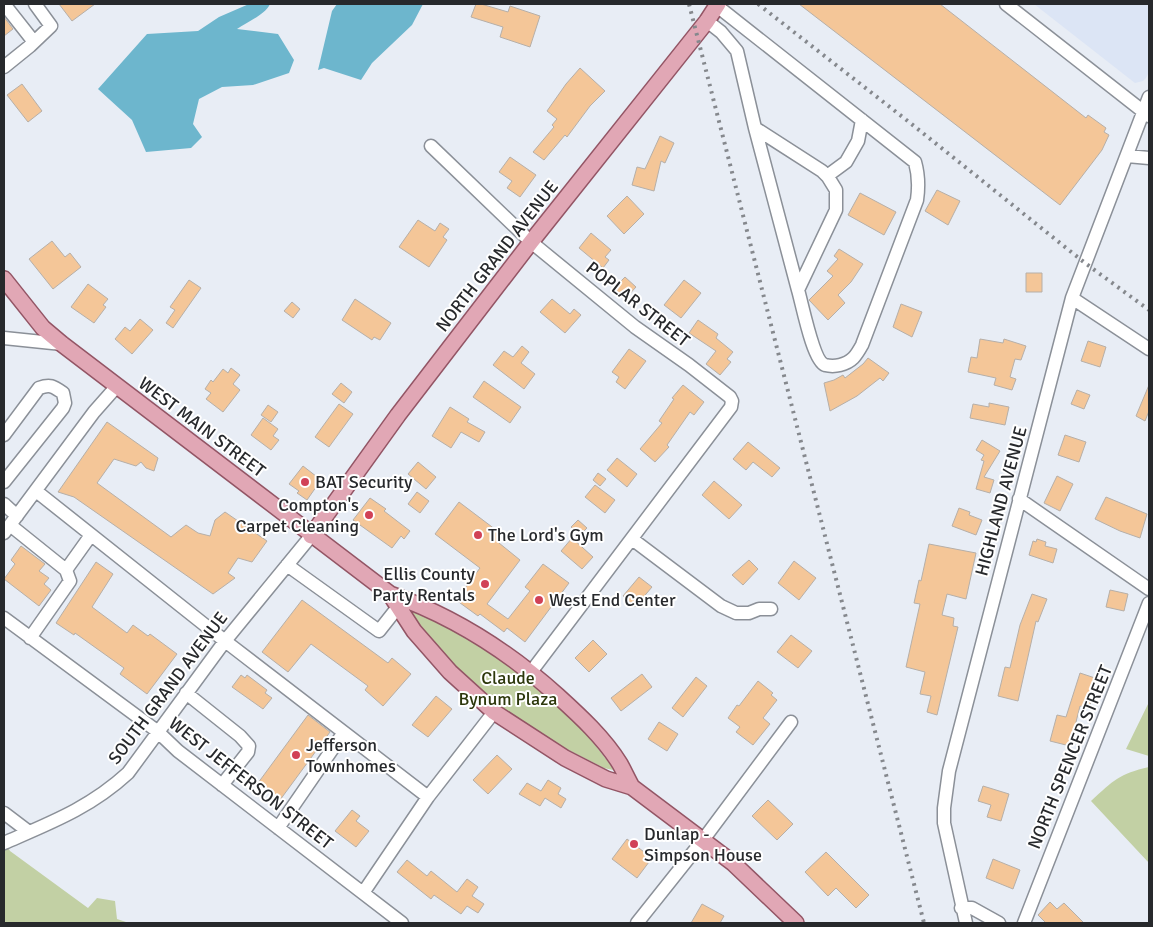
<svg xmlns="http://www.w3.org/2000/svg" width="1153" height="927" font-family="Signika,sans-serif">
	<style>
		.built { fill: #dce5f5 }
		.green { fill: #c2d0a4 }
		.water { fill: #6db6cd }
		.building { fill: #f4c698; stroke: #b6afa8 }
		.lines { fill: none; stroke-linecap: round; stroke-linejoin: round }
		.minor-casing { stroke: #8b9098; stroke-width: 15 }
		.major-casing { stroke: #935565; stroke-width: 18 }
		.minor { stroke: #fff; stroke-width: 12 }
		.major { stroke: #e1a7b5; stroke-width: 15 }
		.rail { stroke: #85888d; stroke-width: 4; stroke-dasharray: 2.5 5; stroke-linecap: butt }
		.poi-dot { fill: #d14156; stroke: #fff; stroke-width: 2 }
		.labels { text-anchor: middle; stroke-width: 4; stroke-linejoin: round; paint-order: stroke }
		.street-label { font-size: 18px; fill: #27292c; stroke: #fff }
		.poi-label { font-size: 18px; fill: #27292c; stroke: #fff; text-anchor: start }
		.park-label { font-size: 18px; fill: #2c370b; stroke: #fff }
	</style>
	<rect width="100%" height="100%" fill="#e8edf5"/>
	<path class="built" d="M1034,4H1149V72L1146,78L1143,81L1135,83Z"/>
	<path class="green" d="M409,608L452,629L492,652L517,669L562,708L586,733L612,767L613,770L604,768L543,737L495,704L474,687L439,648L410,613Z
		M1149,702V756L1126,749Z
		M1149,767V863L1091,801C1114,780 1119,774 1149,767Z
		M4,840L10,851L88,908L97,898L115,901L117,919L129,923H4Z"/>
	<path class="water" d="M249,4H270C265,15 247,22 237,29L278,34L294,60L289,73L253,85L222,87L199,99L193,124L202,137L191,148L146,152L132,120L98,89L147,34L198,31L219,17Z
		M337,4H423L412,25L372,63L361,80L324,68L318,70L332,11Z"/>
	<path class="building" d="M59,4H95L72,21Z
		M476,4H481L508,12L510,6L540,16L530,47L500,37L503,27L471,17Z
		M799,4H940L1086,118L1088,115L1106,128L1104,132L1109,135L1102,150L1060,205Z
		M4,17L13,29L4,36Z
		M580,68L605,91L590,106L567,137L565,135L544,160L533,152L554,127L552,125L557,119L547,111L566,84Z
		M22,84L42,111L28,122L7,95Z
		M660,136L674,143L665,163L661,161L654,191L632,185L637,167L645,169Z
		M510,157L536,175L520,197L507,188L512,181L499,172Z
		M937,190L960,201L948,225L925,211Z
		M860,193L896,212L884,235L848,215Z
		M627,196L644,214L624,234L607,216Z
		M418,220L435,231L440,223L449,229L443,237L447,240L429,267L399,247Z
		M591,233L611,250L605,257L609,260L603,268L579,248Z
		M52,241L65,257L70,253L81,267L53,289L29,259Z
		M839,249L863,264L851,282L838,295L845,303L828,320L809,300L833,276L827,271L838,259L834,256Z
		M1026,273H1042V292H1026Z
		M625,277L636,287L625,299L614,288Z
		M189,280L201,288L173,328L166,323L175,310L170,307Z
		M684,280L701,293L681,318L664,305Z
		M88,284L108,299L103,305L106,307L94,323L71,307Z
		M355,299L391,323L380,340L374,337L372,340L342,320Z
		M552,299L570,314L574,309L581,315L565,333L540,312Z
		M292,302L300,309L293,318L284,311Z
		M901,304L922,312L912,337L893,327Z
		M140,319L153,330L132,354L115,339L125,327L130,331Z
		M698,320L718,334L716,338L733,352L727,359L731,362L720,375L706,364L716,351L689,333Z
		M980,339L1003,343L1004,339L1026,346L1021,360L1015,359L1010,377L1016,379L1012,390L994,385L996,378L968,372L971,357L977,358Z
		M1088,341L1106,347L1100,367L1081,361Z
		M522,346L529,352L521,363L535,374L524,389L493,365L504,351L513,357Z
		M629,349L646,361L625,389L616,382L619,377L612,372Z
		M868,358L889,373L883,381L880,378L857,396L830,411L824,383L834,380L843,375L845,378L863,364Z
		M231,368L240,375L233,384L240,390L223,412L206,399L211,393L205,389L211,380L213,382L223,369L228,373Z
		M484,381L521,407L510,423L473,397Z
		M341,383L352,392L344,403L332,394Z
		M683,385L704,402L694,415L690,412L667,445L669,447L655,462L640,449L662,423L659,421L674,399L672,398Z
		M1149,385V411L1145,421L1136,416Z
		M1077,390L1090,395L1084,409L1071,404Z
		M989,403L1009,407L1005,425L970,418L973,404L989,407Z
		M339,404L353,414L329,447L315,437Z
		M268,405L278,412L271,422L261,415Z
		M450,407L469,419L467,422L485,432L479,442L461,432L451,448L432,436Z
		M263,418L278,429L273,436L279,440L271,450L251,435Z
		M107,422L158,458L154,471L146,468L141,462L136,466L114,459L97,483L171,537L186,525L198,533L210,536L215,520L225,512L267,541L252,562L238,558L228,573L235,578L213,594L74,497L58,492Z
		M1065,435L1086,442L1079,462L1058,455Z
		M982,440L1000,451L984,477L994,480L990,493L976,489L984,461L981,460L984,455L976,450Z
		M748,442L780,468L772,477L753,462L746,470L733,459Z
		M617,458L637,474L627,487L607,470Z
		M418,462L436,477L426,489L408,474Z
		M303,466L321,480L307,500L297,493L299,491L289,484Z
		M598,473L606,479L600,486L593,480Z
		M1057,476L1073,484L1060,511L1044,503Z
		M714,481L742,505L729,519L702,495Z
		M595,485L615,500L605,513L585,497Z
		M417,492L429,501L420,513L408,504Z
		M1106,497L1147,514L1140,538L1120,531L1095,519Z
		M370,498L386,509L384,511L410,531L404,539L401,536L392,548L353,520Z
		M459,502L504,536L499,543L520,560L487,604L508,619L530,591L525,587L543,564L569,583L525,642L507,628L504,632L480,614L478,616L456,600L480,568L435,534Z
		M959,508L970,512L969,515L982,520L976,535L952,526Z
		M578,520L587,528L580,535L571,527Z
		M572,538L593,557L582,569L561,551Z
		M1037,539L1046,542L1045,546L1057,549L1053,563L1029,555L1033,541L1036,542Z
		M929,544L976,553L966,599L947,594L942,615L954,618L953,626L958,627L937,715L927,712L931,696L920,694L925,672L906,667L920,604L914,603L919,580L921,581Z
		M21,546L45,564L39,571L49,578L44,584L51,590L39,606L4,579L15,564L11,560Z
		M749,560L758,569L743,585L732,575Z
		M794,561L816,578L799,600L778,583Z
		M96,562L113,574L92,607L127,633L133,625L148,636L150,634L177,654L147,694L120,674L124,668L75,633L74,635L56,623Z
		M639,577L652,587L635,607L623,596Z
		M1110,590L1128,594L1124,611L1106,607Z
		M1032,594L1047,599L1038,622L1036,621L1018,701L998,696L1005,667L1010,668L1020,625Z
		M302,600L388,663L392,658L411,674L383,706L365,690L368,686L311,644L288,672L262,652Z
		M791,635L812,651L798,668L777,652Z
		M593,640L607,654L589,672L575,658Z
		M1080,673L1098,679L1089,708L1080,706L1070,746L1050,741L1057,715L1066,717Z
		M642,674L652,687L621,711L611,698Z
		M241,675L245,678L247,675L267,690L265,693L272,698L263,709L232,687Z
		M696,677L707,686L683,717L672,708Z
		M758,681L773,693L771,695L777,700L763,718L770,724L753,745L736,732L740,727L728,718L737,705L739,706Z
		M436,696L452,709L428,737L412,725Z
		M308,715L330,732L280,800L258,783Z
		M659,722L678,734L667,751L648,739Z
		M497,755L512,769L488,794L473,780Z
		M548,780L561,788L558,794L566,799L561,808L545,798L540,806L519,794L527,783L541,791Z
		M983,786L1009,794L1001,821L987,817L991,805L978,801Z
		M768,800L793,824L777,840L752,816Z
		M352,810L360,816L356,821L369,831L356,847L335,831Z
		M627,839L652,858L637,878L612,859Z
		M826,852L869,895L856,908L836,888L828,896L805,872Z
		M993,859L1020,870L1013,889L986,878Z
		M407,860L427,876L431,871L457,892L467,879L478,887L472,896L484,904L478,913L467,906L461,914L434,895L431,899L397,872Z
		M1050,902L1057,909L1064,903L1084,923H1046L1038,915Z
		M702,904L724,916L720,923H691Z"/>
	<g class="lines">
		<defs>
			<path id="minor" d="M4,4L34,42
				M1006,4L1149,116
				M707,21L721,32L737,51L755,128L822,171L828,177L836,190V210L798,290C802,303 813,361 825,365C829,366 836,366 840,365C852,362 856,356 862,345L917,200C919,186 919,176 915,162L717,6
				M4,67L30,46L51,26L35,4
				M755,128L798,290
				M431,146L531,242L635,327L689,365L730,397L732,401L731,407L531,672
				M1127,156L1149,158
				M827,176L846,162L858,141L862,120
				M1072,298L1149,349
				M4,338L62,344
				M4,435L39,388C50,384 53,386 63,393L65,403L63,408L4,482
				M36,491L225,641L428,797
				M1019,499L1149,589
				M4,504L17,516
				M10,525L66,570L70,581L30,638
				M4,533L94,412L117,386
				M632,539L721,606L736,613H749L759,609H771
				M287,565L379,631L398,607
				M66,570L91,535
				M4,618L157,731L178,751L402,923
				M186,693L240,736L249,746L248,752L222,785
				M4,813L29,832
				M278,828L340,738
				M4,843C50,823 90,808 128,773L225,641L311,536
				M363,893L428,797L494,712
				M961,908H972L999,923
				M637,923L703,840L791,722
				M966,923L944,823V808L949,771L1072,298L1149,97
				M1024,923L1149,603"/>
			<path id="major" d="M4,279L43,328L62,344L390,594C453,616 508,651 558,696C580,716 604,738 620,764C624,771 628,780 632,787
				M311,536L398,415L531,242L707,21L718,4
				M390,594L414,631L450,672L494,712L565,758L606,779L632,787L733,863L796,923"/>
		</defs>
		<use href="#minor" class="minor-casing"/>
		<use href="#major" class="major-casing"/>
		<use href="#minor" class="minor"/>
		<use href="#major" class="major"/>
		<path class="rail" d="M689,4L924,923
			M758,4L909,122L1085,263L1149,310"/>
	</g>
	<g class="poi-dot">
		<circle cx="305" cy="482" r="5"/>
		<circle cx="369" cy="515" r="5"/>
		<circle cx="478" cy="535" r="5"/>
		<circle cx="485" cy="584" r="5"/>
		<circle cx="539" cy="600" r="5"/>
		<circle cx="296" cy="755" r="5"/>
		<circle cx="634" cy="844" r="5"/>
	</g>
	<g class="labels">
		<g class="street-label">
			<text transform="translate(497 256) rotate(-52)" y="6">NORTH GRAND AVENUE</text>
			<text transform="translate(638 304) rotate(38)" y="6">POPLAR STREET</text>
			<text transform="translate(202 427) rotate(37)" y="6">WEST MAIN STREET</text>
			<text transform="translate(1001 501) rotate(-75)" y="6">HIGHLAND AVENUE</text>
			<text transform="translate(168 688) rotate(-53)" y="6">SOUTH GRAND AVENUE</text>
			<text transform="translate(1070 757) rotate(-68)" y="6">NORTH SPENCER STREET</text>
			<text transform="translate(251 783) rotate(38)" y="6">WEST JEFFERSON STREET</text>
		</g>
		<g class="poi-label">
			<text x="315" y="488">BAT Security</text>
			<text x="359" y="511" text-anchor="end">Compton's<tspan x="359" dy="21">Carpet Cleaning</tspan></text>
			<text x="488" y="541">The Lord's Gym</text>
			<text x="475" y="580" text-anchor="end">Ellis County<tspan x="475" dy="21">Party Rentals</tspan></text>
			<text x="549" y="606">West End Center</text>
			<text x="306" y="751">Jefferson<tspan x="306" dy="21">Townhomes</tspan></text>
			<text x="644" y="840">Dunlap -<tspan x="644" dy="21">Simpson House</tspan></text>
		</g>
		<g class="park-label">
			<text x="508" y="684">Claude<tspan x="508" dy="21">Bynum Plaza</tspan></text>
		</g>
	</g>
	<rect width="1153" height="927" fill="none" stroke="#27292c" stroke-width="10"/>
</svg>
